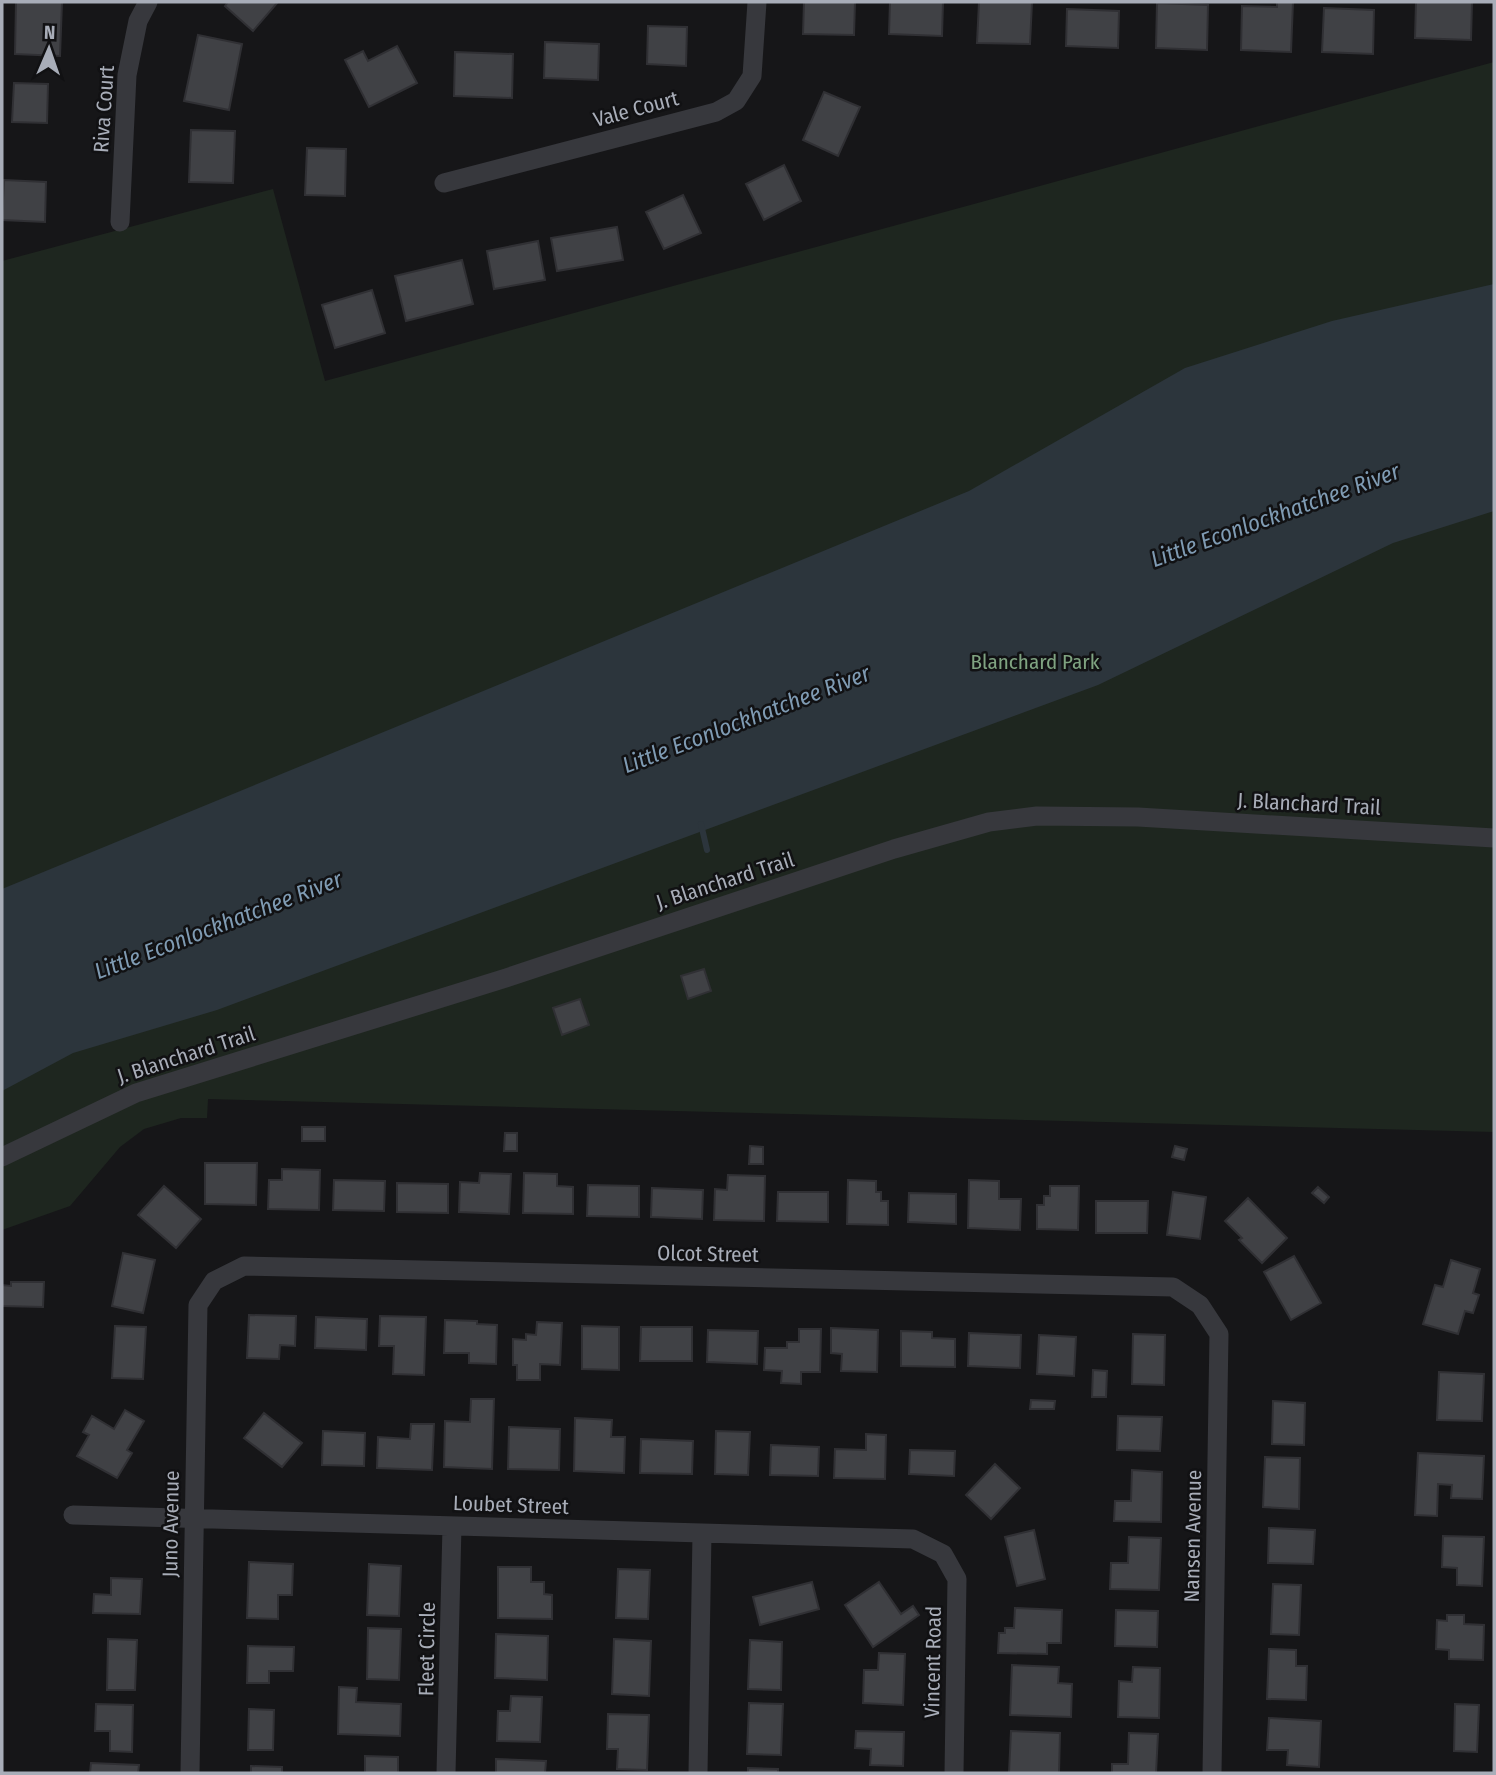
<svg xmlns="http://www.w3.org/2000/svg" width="1496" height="1775" font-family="'Fira Sans Condensed',sans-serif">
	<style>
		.green { fill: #1e261f }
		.water { fill: #2c353c }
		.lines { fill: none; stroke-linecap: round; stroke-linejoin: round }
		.stream { stroke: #2c353c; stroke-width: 6 }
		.building { fill: #404145; stroke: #303034; stroke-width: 2 }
		.street { stroke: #37383d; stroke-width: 19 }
		.labels { text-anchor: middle; stroke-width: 5; stroke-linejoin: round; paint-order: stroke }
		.street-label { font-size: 21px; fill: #a8adb8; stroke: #111113 }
		.park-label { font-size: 21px; fill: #7fa381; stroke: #111113 }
		.water-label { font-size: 23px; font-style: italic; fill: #7f9bb3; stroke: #111113 }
	</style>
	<rect width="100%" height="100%" fill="#161618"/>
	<path class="green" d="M1494,62V1132L208,1099L207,1118H181L144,1129L120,1147L70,1206L2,1230V261L273,189L325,381Z"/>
	<path class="water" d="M1494,284V511L1393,543L1098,685L217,1010L73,1053L2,1091V889L969,491L1185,368L1332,321Z"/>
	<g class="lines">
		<path class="stream" d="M701,824L707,850"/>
	</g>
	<path class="building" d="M16,2H62L60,56L15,54Z
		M228,2H278L253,31L225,6Z
		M804,2H855L854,35L803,34Z
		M890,2H943L942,36L889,34Z
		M979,2H1032L1030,44L977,43Z
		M1277,2H1293L1291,52L1241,50L1242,6L1277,7Z
		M1416,2H1472L1471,40L1415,38Z
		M1157,3L1208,5L1207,50L1156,48Z
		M1324,8L1374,10L1373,54L1322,52Z
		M1067,9L1119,11L1118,48L1066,46Z
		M648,26L687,27L686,66L647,64Z
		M198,35L242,44L229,110L184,101Z
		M545,42L599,44L598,80L544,78Z
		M397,46L417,83L369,107L345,60L363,51L368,61Z
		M455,52L513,54L512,98L454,96Z
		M14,83L48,84L47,123L12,122Z
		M824,92L860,107L838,156L803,140Z
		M191,130L235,131L233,183L189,182Z
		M307,148L346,149L345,196L305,195Z
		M784,165L801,201L764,220L746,184Z
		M4,180L46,182L45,222L2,220Z
		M683,195L701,233L664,249L646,212Z
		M617,227L623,260L557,271L551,238Z
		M538,241L545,280L494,289L487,251Z
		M462,260L473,304L406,321L395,276Z
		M372,290L385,333L335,348L322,305Z
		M704,969L711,991L688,999L681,976Z
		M580,999L589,1025L562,1035L553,1008Z
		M302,1127H325V1141H302Z
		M505,1133H517V1151H504Z
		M750,1146L763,1147V1164H749Z
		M1175,1146L1187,1149L1184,1160L1172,1157Z
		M205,1163H257L256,1205L205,1204Z
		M282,1169L320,1170L319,1210L268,1209L269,1180H282Z
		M480,1173L511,1174L509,1214L459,1212L460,1182L479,1183Z
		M524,1173L557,1174V1186L573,1187V1214L523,1213Z
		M728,1175L765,1176L764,1221L714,1220L715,1189L727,1190Z
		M334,1180L385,1181L384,1211L333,1210Z
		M848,1180L876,1181V1192H881V1201H888V1225L847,1224Z
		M969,1180L999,1181V1199H1021L1020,1230L968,1228Z
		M397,1183L448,1184V1213L397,1212Z
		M588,1185L639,1186V1217L587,1216Z
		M164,1186L201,1219L176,1248L138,1215Z
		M1050,1186H1079L1078,1230L1037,1229V1205H1044V1196H1050Z
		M1318,1187L1329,1197L1324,1203L1312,1193Z
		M652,1188L703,1190L702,1219L651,1217Z
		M778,1192H828V1222L777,1221Z
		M1173,1192L1206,1197L1200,1239L1167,1235Z
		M909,1193L956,1194V1224L908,1222Z
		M1248,1198L1287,1238L1262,1263L1239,1240L1242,1238L1225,1221Z
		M1096,1201H1148L1147,1233H1096Z
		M123,1253L155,1260L143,1313L112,1306Z
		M1294,1256L1321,1303L1291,1320L1264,1272Z
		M1451,1260L1480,1269L1473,1293L1479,1295L1473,1313L1465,1311L1458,1334L1423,1324L1435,1285L1443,1287Z
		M11,1282H44L43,1307L2,1306V1285L11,1286Z
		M249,1315L296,1316L295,1346L280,1345L279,1359L247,1358Z
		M380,1316L426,1317L424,1375L393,1374L394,1346H379Z
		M316,1317L367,1319L366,1350L315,1348Z
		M445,1320L477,1321V1324L497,1325L496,1364L469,1363V1353H444Z
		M537,1322L562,1323L560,1365L540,1364V1380H517V1365H513V1339L526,1340V1334L536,1335Z
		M115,1326L146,1327L143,1379L112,1378Z
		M582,1326L619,1327V1370L582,1369Z
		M641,1327H692V1361H640Z
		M831,1328L878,1330L877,1372L841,1371L842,1354L831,1353Z
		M799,1329H821L820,1372H801V1384L781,1383L782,1371L764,1370L765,1348H787V1342H799Z
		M708,1330L758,1331L757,1364L707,1362Z
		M901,1331L932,1332V1338L955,1339V1367L901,1366Z
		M969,1333L1021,1335L1020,1368L968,1366Z
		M1133,1334L1165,1335L1164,1385L1132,1384Z
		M1039,1335L1076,1337L1074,1376L1037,1374Z
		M1093,1370L1107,1371L1106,1397H1092Z
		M1439,1372L1484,1374L1482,1421L1437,1420Z
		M471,1399H494L492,1469L444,1467L445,1421L470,1422Z
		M1031,1400L1055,1401L1054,1409H1030Z
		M1273,1401L1305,1403L1304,1445L1272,1444Z
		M125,1410L144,1421L127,1450L132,1453L117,1478L77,1456L89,1435L83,1432L92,1416L114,1429Z
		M264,1413L302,1443L282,1467L244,1438Z
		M1118,1416L1162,1417L1160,1451L1117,1450Z
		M575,1418L612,1420L611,1437H625L624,1473L574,1471Z
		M411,1424H434L432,1470L377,1468L378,1437L410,1439Z
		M509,1427L560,1429L559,1470L508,1469Z
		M323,1431L365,1433L364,1466L322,1465Z
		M716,1431L750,1432L748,1475L715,1474Z
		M866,1434L886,1435L885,1479L834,1478L835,1449L866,1450Z
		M641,1439L693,1441L692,1474L640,1473Z
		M771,1445L819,1447L818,1476L770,1475Z
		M910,1450L955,1451L954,1476L909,1474Z
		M1418,1453L1484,1456L1482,1499L1451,1498L1452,1485L1438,1484L1437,1516L1415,1515Z
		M1265,1457L1300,1458L1299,1509L1263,1507Z
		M995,1464L1020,1488L991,1519L966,1495Z
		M1132,1470L1162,1472L1161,1522L1114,1521L1115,1501H1131Z
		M1269,1528L1315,1530L1313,1564L1268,1563Z
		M1034,1530L1045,1579L1017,1586L1005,1537Z
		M1443,1536L1484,1537L1482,1586L1457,1585V1568L1442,1567Z
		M1129,1537L1161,1538L1159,1590L1110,1589L1111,1563H1128Z
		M249,1562L293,1564L292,1595H278V1619L247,1618Z
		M369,1564L401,1566L399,1616L367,1615Z
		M498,1567H531V1582H544V1594L552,1595V1619L498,1618Z
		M618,1569L650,1570L648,1619L616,1618Z
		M111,1578L142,1579L140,1614L93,1613L94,1594L111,1595Z
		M812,1582L819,1609L760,1625L753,1597Z
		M879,1582L901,1614L913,1606L919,1615L873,1647L845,1605Z
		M1273,1584L1301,1585L1299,1635L1271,1634Z
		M1015,1608L1062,1610L1061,1643H1047V1654L998,1653L999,1633H1005V1628H1014Z
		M1116,1610L1158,1611L1157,1647L1115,1646Z
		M1447,1615H1464V1624L1484,1625L1483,1660L1449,1659V1650L1436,1649L1437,1620L1447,1621Z
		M368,1628L401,1629L399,1680L367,1679Z
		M496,1634L548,1636L547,1680L495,1678Z
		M108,1639L137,1640L135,1690H107Z
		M614,1639L651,1641L649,1696L612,1694Z
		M750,1640L782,1642L781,1690L748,1689Z
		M248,1646L294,1647L293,1671H269V1683H247Z
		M1269,1649L1296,1650V1666H1307L1306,1700L1267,1699Z
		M879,1653L905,1654L903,1705L863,1703L864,1670H878Z
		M1012,1665L1059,1667L1058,1683L1072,1684L1071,1717L1010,1715Z
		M1133,1667L1160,1668L1159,1718L1118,1717L1119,1681L1132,1682Z
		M339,1687L357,1688L356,1702L401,1704L400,1736L338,1734Z
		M511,1696L542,1697L540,1742L497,1741L498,1711H510Z
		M749,1703L783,1704L781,1755L747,1754Z
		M96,1704L133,1705L132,1752L110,1751V1731H95Z
		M1455,1704L1479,1705L1477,1752L1454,1751Z
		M249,1709L274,1710L273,1750H248Z
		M608,1714L649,1715L647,1770L617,1769L618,1749H607Z
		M1269,1718L1321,1721L1319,1767L1287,1765L1288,1750H1267Z
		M856,1731L904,1732L903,1766L870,1765L871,1749L855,1748Z
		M1011,1731L1060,1733L1059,1773H1009Z
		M1129,1733L1158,1734L1156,1773H1112V1764H1128Z
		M365,1756L398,1757V1773H365Z
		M496,1759L546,1761L545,1773H496Z
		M91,1763L139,1765L138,1773H90Z
		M251,1766L282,1767V1773H251Z
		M748,1768L778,1769V1773H748Z"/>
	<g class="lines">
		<path class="street" d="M444,183L716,112L736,101L752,76L757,2
			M120,222L127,75L138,21L148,2
			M2,1157L136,1093L506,978L894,849L989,822L1037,816L1138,817L1494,838
			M73,1515L913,1539L943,1554L957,1579L954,1773
			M190,1773L198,1305L214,1281L244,1266L1173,1287L1200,1305L1219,1334L1212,1773
			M446,1773L452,1526
			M698,1773L702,1533"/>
	</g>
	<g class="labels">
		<g class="street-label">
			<text transform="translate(104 109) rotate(-86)" y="7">Riva Court</text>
			<text transform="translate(636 109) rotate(-15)" y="7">Vale Court</text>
			<text transform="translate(1309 804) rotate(3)" y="7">J. Blanchard Trail</text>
			<text transform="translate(725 881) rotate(-18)" y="7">J. Blanchard Trail</text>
			<text transform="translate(186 1055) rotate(-18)" y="7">J. Blanchard Trail</text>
			<text transform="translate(708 1254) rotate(1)" y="7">Olcot Street</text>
			<text transform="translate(511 1505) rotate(2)" y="7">Loubet Street</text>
			<text transform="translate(171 1524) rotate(-89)" y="7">Juno Avenue</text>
			<text transform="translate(1193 1536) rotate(-89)" y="7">Nansen Avenue</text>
			<text transform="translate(427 1649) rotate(-89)" y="7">Fleet Circle</text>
			<text transform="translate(933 1662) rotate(-89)" y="7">Vincent Road</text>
		</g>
		<g class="park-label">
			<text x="1035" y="669">Blanchard Park</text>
		</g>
		<g class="water-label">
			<text transform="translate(1275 515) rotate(-20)" y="8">Little Econlockhatchee River</text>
			<text transform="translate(746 719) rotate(-21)" y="8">Little Econlockhatchee River</text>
			<text transform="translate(218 925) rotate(-21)" y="8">Little Econlockhatchee River</text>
		</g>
	</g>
	<rect width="1496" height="1775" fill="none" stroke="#a8adb8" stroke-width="7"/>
	<g transform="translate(49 49) rotate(2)" stroke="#111113" stroke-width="5" paint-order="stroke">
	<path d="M0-5L12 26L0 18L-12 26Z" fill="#a8adb8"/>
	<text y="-10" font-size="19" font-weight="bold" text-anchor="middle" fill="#a8adb8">N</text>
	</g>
</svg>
